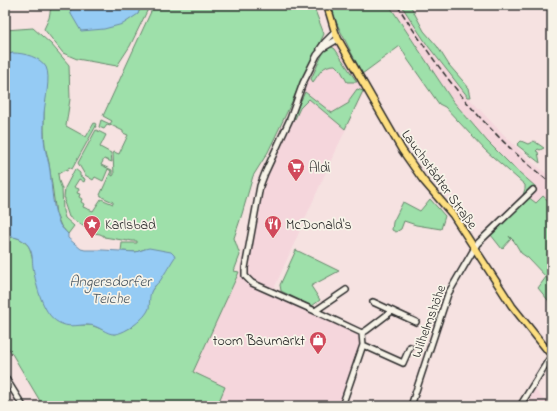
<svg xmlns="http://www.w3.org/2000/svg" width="557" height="411" font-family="'Indie Flower',sans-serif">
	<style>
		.built { fill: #f5d6dc }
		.green { fill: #9ee0aa; stroke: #64866a }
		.water { fill: #95cbf4; stroke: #6b8ba4 }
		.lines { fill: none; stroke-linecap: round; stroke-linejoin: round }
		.minor-casing { stroke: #2b2b2b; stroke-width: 8 }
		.major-casing { stroke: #2b2b2b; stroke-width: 9 }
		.minor { stroke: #f7f3e8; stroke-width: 5 }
		.major { stroke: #fedf80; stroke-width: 6 }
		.rail { stroke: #2b2b2b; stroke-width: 1.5; stroke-dasharray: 6 3; stroke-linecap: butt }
		.labels { text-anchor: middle; stroke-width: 3.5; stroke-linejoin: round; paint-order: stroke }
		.poi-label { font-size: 14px; fill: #2b2b2b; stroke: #f7f3e8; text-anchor: start }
		.street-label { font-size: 14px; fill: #2b2b2b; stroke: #f7f3e8 }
		.water-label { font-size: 15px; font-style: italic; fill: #46535d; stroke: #f7f3e8 }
	</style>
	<rect width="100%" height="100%" fill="#f6e2e1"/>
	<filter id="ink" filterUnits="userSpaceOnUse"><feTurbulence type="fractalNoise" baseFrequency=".025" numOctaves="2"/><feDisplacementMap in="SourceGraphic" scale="8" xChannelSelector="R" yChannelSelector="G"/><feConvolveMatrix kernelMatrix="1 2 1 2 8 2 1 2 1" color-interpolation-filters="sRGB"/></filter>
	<g filter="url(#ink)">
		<path class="built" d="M389,5H401L428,46L468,97L495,126L532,162L552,178V204L543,196L536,203L528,197L536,187L511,165L487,141L452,100Z
			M335,32L366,88L333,156L273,291L362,333L363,345L345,406H217L225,387L193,372L239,272L260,186L303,83L323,48Z
			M535,389L544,401L552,396V406H523Z"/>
		<path class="green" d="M47,5H70L71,14H138L141,5H150L130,46L117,66L77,59L63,53L44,29L49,18L51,7Z
			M154,5H313L324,34L268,152L253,176L242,214L234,238L240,255L234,271L239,272L193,372L225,387L217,406H43L5,342V240L8,237H15L22,240L28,245L30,249L32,257L38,289L78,325H91L114,334L132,327L139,320L151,291L156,285L145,249L136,252L121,251L122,243H137V241H132L128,240V241L104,237V236L100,234L94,233L69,217L64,202L65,201V198H64L65,188L75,169L80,173V176L85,179L84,182L79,179L74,187L79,189L77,193L80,194L79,197L82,199L81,202L84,204L83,207L93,211L101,199L113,204V202L102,197V196L100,195L111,171L108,169L103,181L95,177L93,180L85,175L78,163L96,130L106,135L100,147L111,153L112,162L104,159L101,165L112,170V176L114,175L113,154L114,152L119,154L128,135L123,133V131L111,125L110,126L107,125L104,129L99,127L101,120L110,124L112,121L103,116Z
			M330,5H389L452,100L487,141L511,165L536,187L534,186L523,195L525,189V185L485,150L445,107L439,104L408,60L400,46L362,74L337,24Z
			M401,5H410L424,31L437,46L449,65L469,88L471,97H468L428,46Z
			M33,28L51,44L69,65L70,99L66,126L86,137L94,123L96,124L95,126H96L72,169L69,167L67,171L65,170L58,174L59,181L62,189L63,211L65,218L74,226L68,234L61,226L56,214L49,163L45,146L44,131V110L13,53L5,55V30Z
			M327,47H332L335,49L357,82H347L341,71L335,65C322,65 320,73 313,82L311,79L323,53Z
			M357,89L363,91L345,129L309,99L300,108L295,119L293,117L305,92L332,113L349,103V100Z
			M521,141L528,144L534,141L544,148L540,150L538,149L536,151L538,152L540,163L517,145Z
			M543,196L552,204V305L538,288L546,277L528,258L521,253L514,241L509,236L511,239L502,249L491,235L501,226L499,224L528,197L536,203Z
			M430,199L445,216L441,229L416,225L404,221L401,229L396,232L392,230L393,222L403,202L420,211Z
			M296,250L339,271L311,286L320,300L312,306L281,291L280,285Z"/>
		<path class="water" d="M70,5H141L138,14L123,24L104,29L81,31L71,14Z
			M13,53C24,53 40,57 46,67C51,77 45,101 44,113C44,124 43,135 45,147C46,155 49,162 50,171C52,188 52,208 60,225C62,228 65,231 68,234V238L81,249L85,250H103L136,252L145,249L149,248L171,252L174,255L175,257L173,260C169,267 164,274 160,281C157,284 154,286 152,290C149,295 150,302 149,308C146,318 126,333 115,334C107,335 98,325 89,325C81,324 71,328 62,324C43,318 36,285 33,267C32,261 33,255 30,249C27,241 17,236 8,237L5,240V55Z"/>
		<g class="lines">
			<defs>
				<path id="minor" d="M338,39L323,48L317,55L303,83L290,119L265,173L260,186L245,268V276L252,283L315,311L362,333L363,345L342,406
					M320,49L325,42L335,32
					M552,66L551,74L552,76
					M373,302L416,322
					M315,311L346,290
					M362,333L367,330L392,311
					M363,345L403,363L410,347
					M5,377L23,406
					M411,406L448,294L477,244L533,190
					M520,406L551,356"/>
				<path id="major" d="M327,5L335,32L338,39L402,150L423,180L453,215L512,306L552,356"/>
			</defs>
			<use href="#minor" class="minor-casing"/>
			<use href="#major" class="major-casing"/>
			<use href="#minor" class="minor"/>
			<use href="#major" class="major"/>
			<path class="rail" d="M397,5C426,50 457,95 495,133C513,152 532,168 552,184
				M545,406L552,401"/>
		</g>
	</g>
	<defs>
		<symbol id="supermarket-pin" viewBox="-11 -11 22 30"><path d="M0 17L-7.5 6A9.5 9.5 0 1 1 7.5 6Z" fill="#d1495b" stroke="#f7f3e8"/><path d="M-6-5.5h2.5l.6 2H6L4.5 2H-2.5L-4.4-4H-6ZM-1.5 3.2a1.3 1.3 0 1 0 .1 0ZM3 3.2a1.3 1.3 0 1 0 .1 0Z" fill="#fff"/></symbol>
		<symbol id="sight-pin" viewBox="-11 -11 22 30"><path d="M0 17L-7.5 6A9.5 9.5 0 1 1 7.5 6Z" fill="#d1495b" stroke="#f7f3e8"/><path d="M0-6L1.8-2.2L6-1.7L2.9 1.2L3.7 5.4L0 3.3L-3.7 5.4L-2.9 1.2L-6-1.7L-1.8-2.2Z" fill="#fff"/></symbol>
		<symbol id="restaurant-pin" viewBox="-11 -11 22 30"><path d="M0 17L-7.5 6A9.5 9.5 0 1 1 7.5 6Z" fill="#d1495b" stroke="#f7f3e8"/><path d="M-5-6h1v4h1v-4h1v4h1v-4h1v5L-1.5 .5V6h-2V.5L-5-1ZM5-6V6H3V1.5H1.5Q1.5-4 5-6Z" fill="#fff"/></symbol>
		<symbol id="shop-pin" viewBox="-11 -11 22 30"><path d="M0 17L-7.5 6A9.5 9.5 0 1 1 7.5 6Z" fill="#d1495b" stroke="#f7f3e8"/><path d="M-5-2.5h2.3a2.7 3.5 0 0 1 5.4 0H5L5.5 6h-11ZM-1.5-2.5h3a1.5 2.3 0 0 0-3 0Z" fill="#fff"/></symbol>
	</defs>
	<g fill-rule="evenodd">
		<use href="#supermarket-pin" x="286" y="157" width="20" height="27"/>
		<use href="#sight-pin" x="82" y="214" width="20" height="27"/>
		<use href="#restaurant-pin" x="263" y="214" width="20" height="27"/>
		<use href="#shop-pin" x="308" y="330" width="20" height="27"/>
	</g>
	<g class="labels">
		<g class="poi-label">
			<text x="309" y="172">Aldi</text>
			<text x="105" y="229">Karlsbad</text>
			<text x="286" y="229">McDonald's</text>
			<text x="305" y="345" text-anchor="end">toom Baumarkt</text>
		</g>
		<g class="street-label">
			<text transform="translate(440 179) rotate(54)" y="5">Lauchstädter Straße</text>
			<text transform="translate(428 321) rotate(-70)" y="5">Wilhelmshöhe</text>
		</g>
		<g class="water-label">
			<text x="110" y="286">Angersdorfer<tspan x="110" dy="17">Teiche</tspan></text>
		</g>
	</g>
	<rect width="557" height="411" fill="none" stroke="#f7f3e8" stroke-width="20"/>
	<rect x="10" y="10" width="537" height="391" fill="none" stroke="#2b2b2b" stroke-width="1.5" filter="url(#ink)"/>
</svg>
